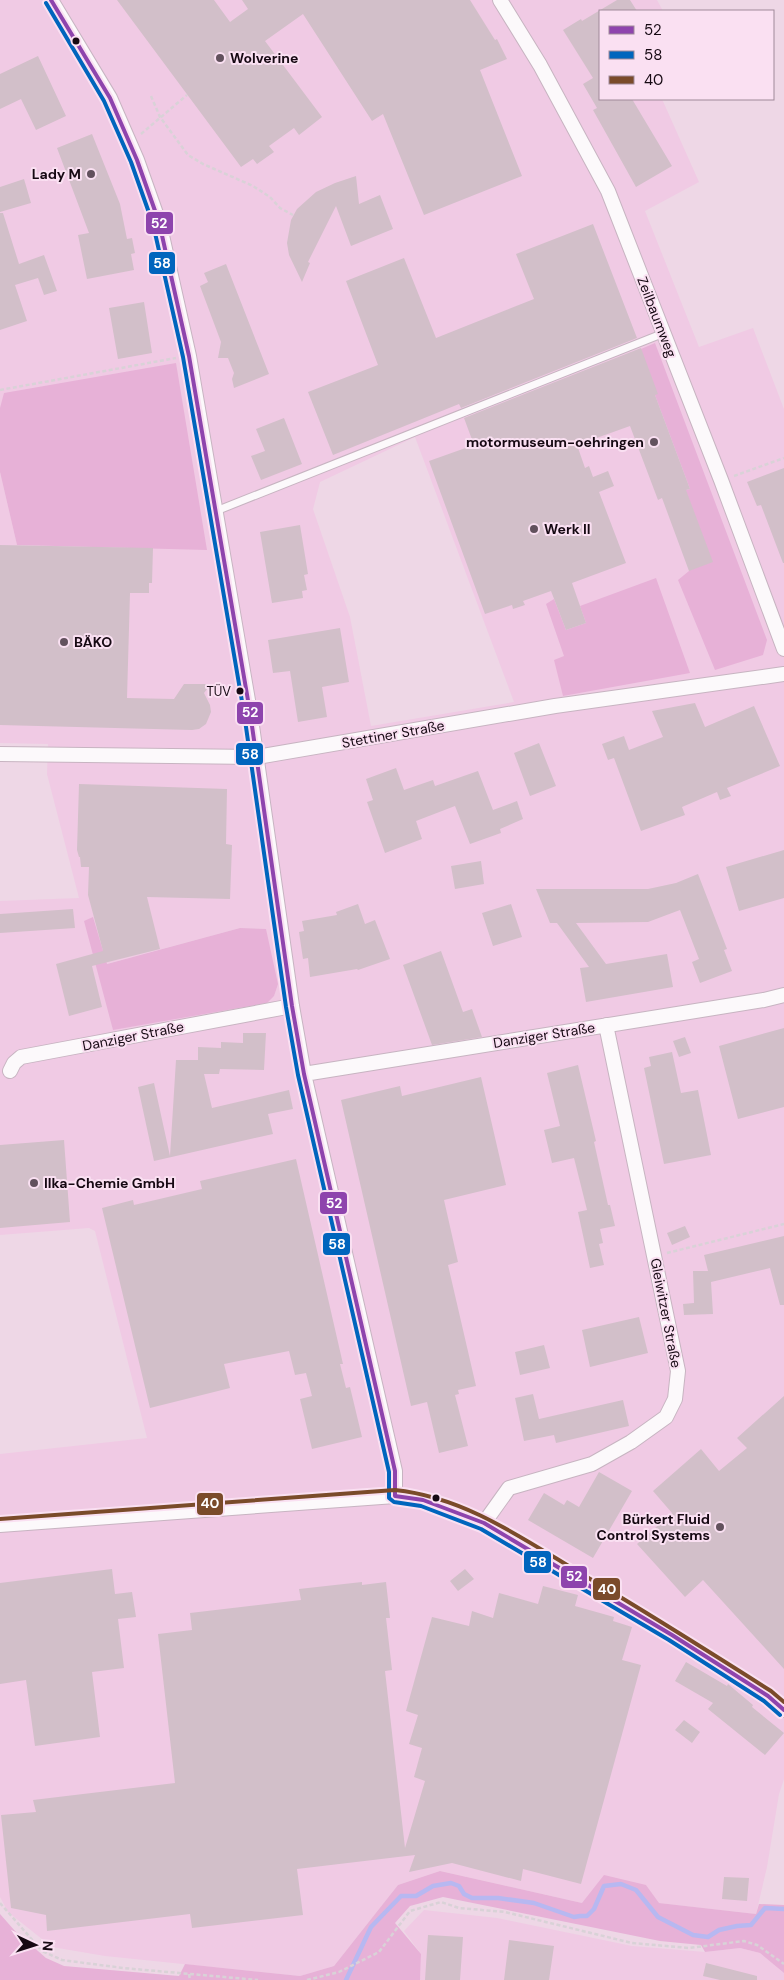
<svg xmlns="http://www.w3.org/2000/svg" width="784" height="1980" font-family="'DM Sans',sans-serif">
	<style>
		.built { fill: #f0cae4; fill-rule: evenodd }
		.green { fill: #e7b1d7 }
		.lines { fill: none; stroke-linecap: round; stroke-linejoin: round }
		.stream { stroke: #b7b8f1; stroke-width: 4.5 }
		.building { fill: #d2bfc9 }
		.lane-casing { stroke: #c7b4c1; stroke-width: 9 }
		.street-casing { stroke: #c7b4c1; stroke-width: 16 }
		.path { stroke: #d9d2d7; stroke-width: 2.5; stroke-dasharray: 4 2.5; stroke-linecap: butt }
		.lane { stroke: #fcf9fb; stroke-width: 7 }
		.street { stroke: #fcf9fb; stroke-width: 14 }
		.bus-1-casing { stroke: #fae0f2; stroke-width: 8 }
		.bus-2-casing { stroke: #fae0f2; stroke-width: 8 }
		.bus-3-casing { stroke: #fae0f2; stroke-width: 8 }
		.bus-1 { stroke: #8e44ad; stroke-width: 4 }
		.bus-2 { stroke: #0065bd; stroke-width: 4 }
		.bus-3 { stroke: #7a4b2a; stroke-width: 4 }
		.bus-dot { fill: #160913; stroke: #fae0f2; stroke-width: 2 }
		.poi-dot { fill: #62515d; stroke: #fae0f2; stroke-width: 2 }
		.labels { text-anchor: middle; stroke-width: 4; stroke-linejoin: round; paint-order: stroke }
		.bus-label { font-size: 13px; fill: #160913; stroke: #fae0f2; text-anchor: end }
		.poi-label { font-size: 14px; font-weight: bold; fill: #160913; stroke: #fae0f2; text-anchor: start }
		.street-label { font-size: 14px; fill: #160913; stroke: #fae0f2 }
		.line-badge { stroke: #fae0f2; stroke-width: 2 }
		.badge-label { font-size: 14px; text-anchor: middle; font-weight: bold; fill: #fff }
	</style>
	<rect width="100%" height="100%" fill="#eed7e6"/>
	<path class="built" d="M0,0H657L663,11H600V99H662L699,182L645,211L699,347L753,328L784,409V1779L779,1794L767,1867L756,1914L658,1903L646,1885L582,1903L440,1871L398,1885L334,1966L300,1976L105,1956L52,1947L8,1912L0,1897V1454L147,1438L95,1231L89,1228L0,1235V901L79,898L47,774L48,744L0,743V472L17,545L206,549L0,408ZM415,437L514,702L371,726L350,617L313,509L320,482ZM93,917L106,964L240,928L266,929L113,1030Z
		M424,1910L497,1918L632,1946L705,1952L740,1948L760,1953L784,1973V1980H420L421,1954L404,1931Z"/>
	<path class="green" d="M655,343L767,640L763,655L715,670L678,580L689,571L686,490L690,489L655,395L641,349Z
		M176,363L207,550L17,545L0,472V408L4,393Z
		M656,578L690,673L563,696L554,660L564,656L546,604L554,599L566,630L586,623L580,606Z
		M93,917L107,964L240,928L266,929L278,984L274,996L267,1003L113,1030L84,921Z
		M440,1871L582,1903L604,1875L646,1885L659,1903L756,1914L759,1904L784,1905V1973L760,1953L740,1948L705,1952L701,1945L660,1941L443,1897L410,1906L395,1923L421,1954L420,1980H0V1914L15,1931L46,1958L64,1966L179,1976L185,1964L300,1976L334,1966L398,1885Z"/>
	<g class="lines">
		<path class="stream" d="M346,1980L371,1927L401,1896H416L433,1886L451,1883L459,1886L464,1894L472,1898H498L534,1903L574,1917L580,1916H587L594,1909L604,1886L621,1884L636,1890L658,1917L693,1935L708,1937L719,1930L737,1926L751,1925L765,1908L784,1909"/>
	</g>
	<path class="building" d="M117,0H214L230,22L248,9L242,0H470L495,40L497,39L507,59L480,70L522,176L424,215L383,114L372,121L303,14L265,41L322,117L299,135L294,128L269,146L274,152L257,164L253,159L241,167Z
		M617,0H630L637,11H600V99H632L672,166L636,187L593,110L597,108L583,84L593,78L563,30L581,19L582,21Z
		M38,56L66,116L36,130L21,99L0,109V74Z
		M92,134L120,204L127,239L132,238L135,253L131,254L134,270L87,279L78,235L89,233L57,148Z
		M356,176L359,204L380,195L393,229L351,246L336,206L308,262L310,263L302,282L289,255L287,243L291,220L297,209L316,192L335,183Z
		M24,179L31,203L0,212V187Z
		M0,213H3L19,264L44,255L57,291L44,295L38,278L15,285L27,321L0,330Z
		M593,224L637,338L461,408L459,404L333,455L308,392L378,365L346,281L404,258L436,338L534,299L516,254Z
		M226,264L269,374L234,388L232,379L234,373L228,358H218L221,342L200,286L208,282L204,273Z
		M144,302L152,353L118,359L109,308Z
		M641,348L658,394L655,395L690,489L686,490L713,562L689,571L662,498L658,500L630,426L577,445L585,468L589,466L593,477L608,471L614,486L599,492L626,563L572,583L586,623L566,630L551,591L523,601L525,605L513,609L512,605L485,614L429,461L474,445L464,418Z
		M284,418L302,464L261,480L251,456L265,451L256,429Z
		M784,468V563H783L761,505L757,506L747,482Z
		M300,525L308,574L304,575L307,590L302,591L303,598L272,603L260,532Z
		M0,545L153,548L152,583H149V593H130L127,698L174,699L184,684H211L204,693L210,705L211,712L206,724L199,729L192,730L0,725Z
		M340,628L349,682L322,687L327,717L298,722L290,671L273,673L268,640Z
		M695,703L705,727L754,706L780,766L727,788L731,796L720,800L717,792L682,807L685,815L641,831L614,758L608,760L602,744L624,736L629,750L663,737L652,711Z
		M539,743L556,786L530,796L514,753Z
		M396,768L404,790L433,780L435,786L478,771L493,810L517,801L523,819L500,829L501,833L470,844L455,806L416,821L422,839L385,853L367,802L373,800L366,779Z
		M79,784L227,789L226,844L232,845L230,899L147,897L160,949L92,966L102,1007L69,1016L56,964L103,951L88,895L89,867H81L80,857H79L77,850Z
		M784,850V898L739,911L726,867Z
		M481,861L484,884L455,889L451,866Z
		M698,874L727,949L724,950L732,971L700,983L692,962L699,959L680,910L648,922L576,923L606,964L667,954L673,987L586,1002L580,968L589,967L557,923H550L536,889H648L676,883Z
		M358,904L365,924L375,920L390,959L358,970L357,969L310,977L308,958L303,959L299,932L304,931L302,921L337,915L336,912Z
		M511,904L522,937L493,946L482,913Z
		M73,909L75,928L0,933V914Z
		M441,951L463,1012L472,1009L482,1037L432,1045L403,965Z
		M784,1028V1107L738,1119L719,1046Z
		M243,1033H266L264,1070L220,1069L219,1074H204L212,1108L289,1090L293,1109L268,1114L273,1134L154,1161L138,1087L154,1083L170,1156L176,1060H198V1047L221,1048V1042L243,1043Z
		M685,1037L691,1053L679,1057L673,1041Z
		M672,1052L681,1093L698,1090L711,1155L664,1164L644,1068L651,1066L649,1057Z
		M578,1065L596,1141L594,1142L608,1205H610L615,1226L600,1229L603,1243L599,1244L604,1265L590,1268L578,1212L587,1210L574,1158L552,1163L544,1130L560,1126L547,1073Z
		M481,1077L506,1185L444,1200L458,1262L448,1265L476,1386L458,1390L459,1394L455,1395L468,1446L439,1453L427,1402L411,1406L341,1100L400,1086L402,1096Z
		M64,1140L70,1222L0,1228V1145Z
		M296,1159L343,1364H340L346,1388L350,1387L362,1437L312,1449L300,1399L312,1396L306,1373L295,1375L289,1351L224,1364L230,1388L150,1408L102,1208L133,1200L134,1205L202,1189L200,1181Z
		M685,1226L690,1237L672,1245L667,1233Z
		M784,1236V1305H780L770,1268L711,1282L713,1314L684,1315L683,1304L694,1303L693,1271H708L704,1255Z
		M639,1317L648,1353L590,1367L582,1330Z
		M544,1345L550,1368L520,1375L515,1352Z
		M533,1394L539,1419L623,1400L629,1426L556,1443L554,1435L524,1441L515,1398Z
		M784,1396V1669L703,1580L685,1597L637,1544L672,1513L653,1491L701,1449L719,1471L747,1448L737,1438Z
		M599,1472L632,1491L593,1558L528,1520L544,1493L564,1505L567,1500L579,1507Z
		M112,1569L115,1594L132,1592L136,1617L118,1619L124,1668L92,1672L100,1737L35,1746L26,1680L0,1684V1583Z
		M465,1569L474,1579L458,1591L450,1581Z
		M362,1582V1585L386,1582L390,1618H386L392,1670L385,1671L405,1848L425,1781L414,1777L422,1748L409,1744L418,1715L406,1711L432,1617L469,1626L472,1611L493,1618L499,1593L538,1604L543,1586L578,1595L575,1606L614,1617L613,1621L632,1627L622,1660L641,1665L581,1884L523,1869L521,1881L452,1863L409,1872L415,1855L297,1869L303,1915L192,1928L190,1914L47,1931L46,1915L11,1908L1,1815L36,1812L33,1800L175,1783L158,1634L192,1630L190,1613L301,1600L299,1589Z
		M686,1662L727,1686L728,1684L753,1705L752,1707L784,1733L765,1755L708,1709L713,1703L675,1681Z
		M684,1720L700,1732L692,1743L675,1730Z
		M724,1877L749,1878L747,1901L722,1899Z
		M428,1935L463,1937L460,1980H425Z
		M509,1940L554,1946L549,1980H504Z
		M706,1963L757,1976V1980H720L703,1976Z"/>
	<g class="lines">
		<defs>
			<path id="lane" d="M216,511L664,333"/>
			<path id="street" d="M51,0L110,98L137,160L159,222L189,356L231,601L250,712L292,1006L304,1074L395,1471V1496
				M500,0L540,65L608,191L721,480L784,649
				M0,754L257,757L555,706L784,674
				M10,1071L14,1063L21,1057L292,1006
				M304,1074L764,1000L784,995
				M484,1523L509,1488L592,1464L631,1442L666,1417L675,1399L678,1371L606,1025
				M0,1525L395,1496L423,1500L484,1523L672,1635L768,1696L784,1710"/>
		</defs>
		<use href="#lane" class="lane-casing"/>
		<use href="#street" class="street-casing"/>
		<path class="path" d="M151,96L160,117L188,155L203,164L253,186L270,197L280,208L293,215
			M141,134L187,95
			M0,390L176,358
			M734,476L784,458
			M667,1253L784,1224
			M0,1903L42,1951L62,1960L123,1968L258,1980
			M189,1974L190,1980
			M307,1980L339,1972L379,1952L410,1911L441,1902L459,1908L505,1912L632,1943L689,1948L744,1941L757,1945L784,1964"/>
		<use href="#lane" class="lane"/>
		<use href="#street" class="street"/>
		<defs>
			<path id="bus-1" d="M51,0L110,98L137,160L159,222L189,356L250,712L292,1006L304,1074L395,1471V1496L423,1500L484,1523L672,1635L768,1696L784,1710"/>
			<path id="bus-2" d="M46,3L104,101L131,162L153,224L183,357L244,713L286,1007L298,1075L389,1472V1498L394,1502L421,1506L481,1529L669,1640L764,1701L780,1715"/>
			<path id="bus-3" d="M0,1519L395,1490C464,1497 522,1538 580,1573C645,1611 708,1651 771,1691L784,1702"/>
		</defs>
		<use href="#bus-1" class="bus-1-casing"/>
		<use href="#bus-2" class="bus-2-casing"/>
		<use href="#bus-3" class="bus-3-casing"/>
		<use href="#bus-1" class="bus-1"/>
		<use href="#bus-2" class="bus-2"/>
		<use href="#bus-3" class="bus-3"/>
	</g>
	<g class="bus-dot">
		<circle cx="76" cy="41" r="4.5"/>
		<circle cx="240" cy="691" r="4.5"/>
		<circle cx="436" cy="1498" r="4.5"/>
	</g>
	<g class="poi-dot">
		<circle cx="220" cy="58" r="5"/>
		<circle cx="91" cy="174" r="5"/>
		<circle cx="654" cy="442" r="5"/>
		<circle cx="534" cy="529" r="5"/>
		<circle cx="64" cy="642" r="5"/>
		<circle cx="34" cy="1183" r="5"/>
		<circle cx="720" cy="1527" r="5"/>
	</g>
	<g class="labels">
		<g class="bus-label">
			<text x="231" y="696">TÜV</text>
		</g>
		<g class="poi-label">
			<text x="230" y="63">Wolverine</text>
			<text x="81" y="179" text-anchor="end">Lady M</text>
			<text x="644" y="447" text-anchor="end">motormuseum-oehringen</text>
			<text x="544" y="534">Werk II</text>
			<text x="74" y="647">BÄKO</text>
			<text x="44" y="1188">Ilka-Chemie GmbH</text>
			<text x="710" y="1524" text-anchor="end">Bürkert Fluid<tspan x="710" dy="16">Control Systems</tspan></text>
		</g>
		<g class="street-label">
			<text transform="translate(657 317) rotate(69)" y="5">Zeilbaumweg</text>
			<text transform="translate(393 734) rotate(-10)" y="5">Stettiner Straße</text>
			<text transform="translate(544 1035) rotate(-9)" y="5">Danziger Straße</text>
			<text transform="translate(133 1036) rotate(-11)" y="5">Danziger Straße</text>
			<text transform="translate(666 1313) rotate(79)" y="5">Gleiwitzer Straße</text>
		</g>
	</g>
	<g class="line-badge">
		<rect x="145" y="211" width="29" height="24" rx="5" fill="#8e44ad"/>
		<rect x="148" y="251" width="28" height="24" rx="5" fill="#0065bd"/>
		<rect x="236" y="701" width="28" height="24" rx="5" fill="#8e44ad"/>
		<rect x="235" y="742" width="29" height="24" rx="5" fill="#0065bd"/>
		<rect x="319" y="1191" width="29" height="24" rx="5" fill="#8e44ad"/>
		<rect x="322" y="1232" width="29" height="24" rx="5" fill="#0065bd"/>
		<rect x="196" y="1492" width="28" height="24" rx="5" fill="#7a4b2a"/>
		<rect x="523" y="1550" width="29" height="24" rx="5" fill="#0065bd"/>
		<rect x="560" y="1565" width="28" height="24" rx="5" fill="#8e44ad"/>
		<rect x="592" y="1577" width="29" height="24" rx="5" fill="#7a4b2a"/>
	</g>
	<g class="badge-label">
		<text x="159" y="228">52</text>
		<text x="162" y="268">58</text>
		<text x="250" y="717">52</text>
		<text x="250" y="759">58</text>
		<text x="334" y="1208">52</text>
		<text x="337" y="1249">58</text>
		<text x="210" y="1508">40</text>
		<text x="538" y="1567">58</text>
		<text x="574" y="1581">52</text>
		<text x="607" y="1594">40</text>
	</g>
	<rect x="599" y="10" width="175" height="90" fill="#fae0f2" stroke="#9f8a99"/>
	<rect x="609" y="26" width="25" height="8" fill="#8e44ad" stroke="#9f8a99"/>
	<text x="644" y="35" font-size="15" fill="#160913">52</text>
	<rect x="609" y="51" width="25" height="8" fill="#0065bd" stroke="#9f8a99"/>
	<text x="644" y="60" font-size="15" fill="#160913">58</text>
	<rect x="609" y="76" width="25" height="8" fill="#7a4b2a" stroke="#9f8a99"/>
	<text x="644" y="85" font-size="15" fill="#160913">40</text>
	<g transform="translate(35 1945) rotate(94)" stroke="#fae0f2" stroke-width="4" paint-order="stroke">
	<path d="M0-4L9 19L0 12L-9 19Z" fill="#160913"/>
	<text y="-8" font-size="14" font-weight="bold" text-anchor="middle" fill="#160913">N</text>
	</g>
</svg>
